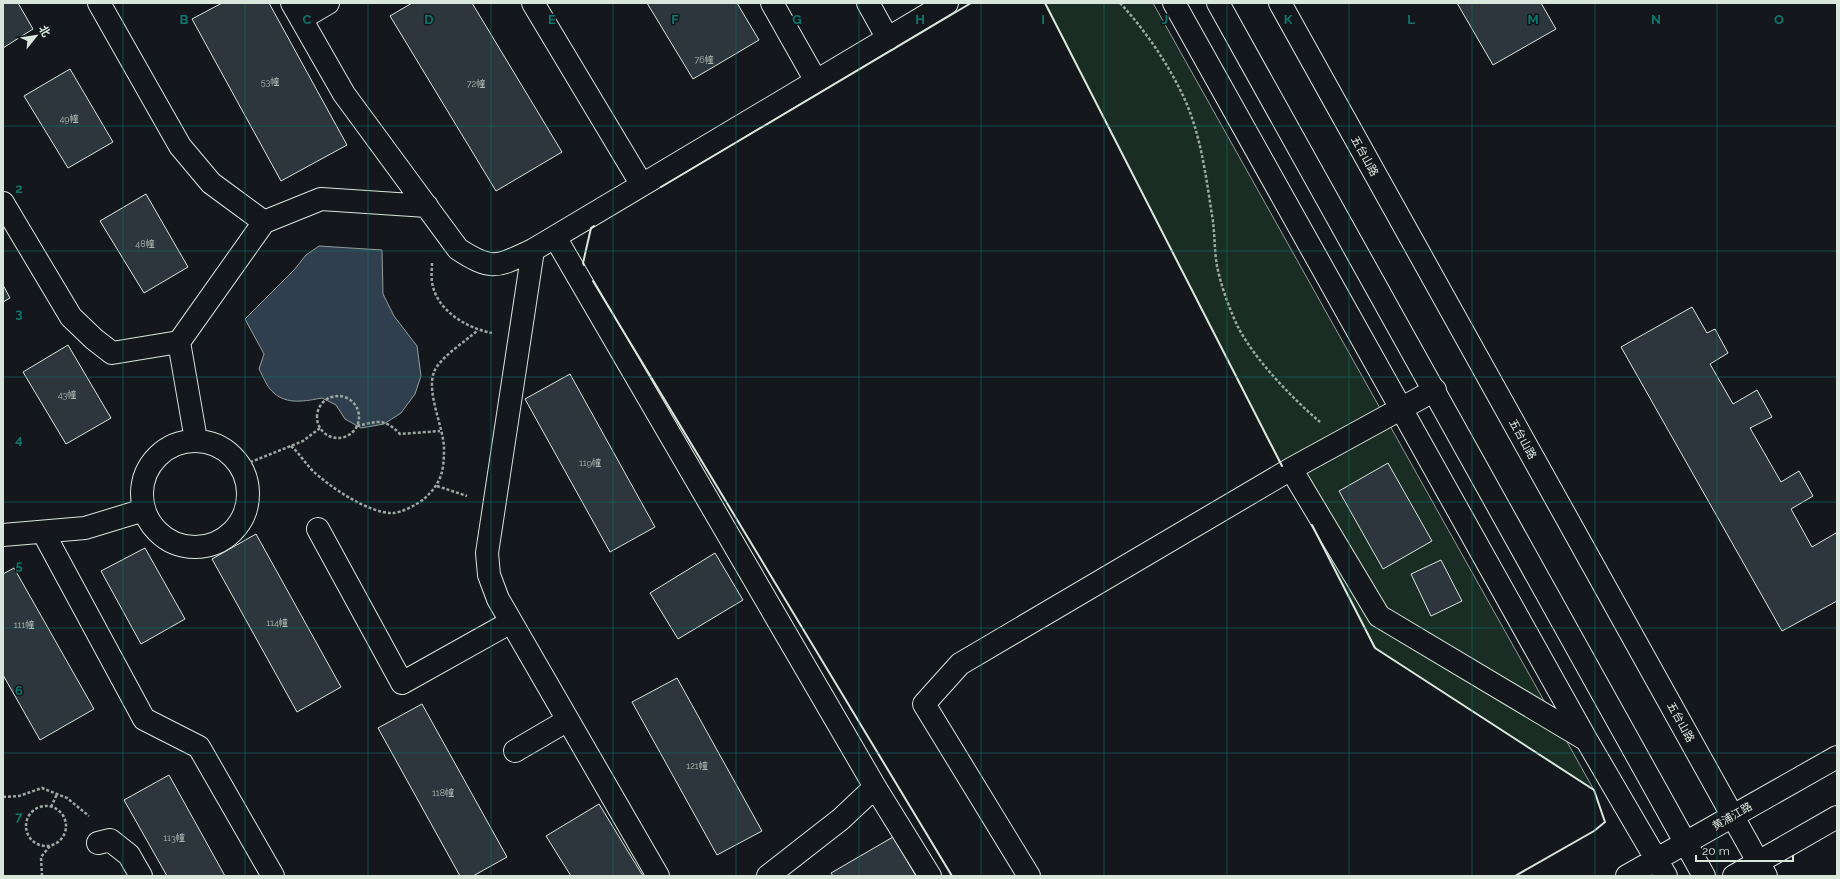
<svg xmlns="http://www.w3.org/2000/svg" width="1840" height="879" font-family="Raleway,'Noto Sans SC',sans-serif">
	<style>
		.green { fill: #1a2d24; stroke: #939e99 }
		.water { fill: #2f3f4d; stroke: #939e99 }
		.building { fill: #2c363c; stroke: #d8e6dc }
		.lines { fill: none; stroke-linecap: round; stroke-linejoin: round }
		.minor-casing { stroke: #d8e6dc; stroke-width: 24 }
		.major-casing { stroke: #d8e6dc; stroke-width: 24 }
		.path { stroke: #9da8a2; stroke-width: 2.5; stroke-dasharray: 3 2; stroke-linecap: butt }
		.minor { stroke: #14181c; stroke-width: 22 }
		.major { stroke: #14181c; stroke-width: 22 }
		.wall { stroke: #d8e6dc; stroke-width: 2 }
		.grid { fill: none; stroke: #0f766e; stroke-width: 1; stroke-opacity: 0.55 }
		.labels { text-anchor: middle; stroke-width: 3; stroke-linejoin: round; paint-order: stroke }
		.number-label { font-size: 9px; fill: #adbab4 }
		.street-label { font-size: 11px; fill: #d8e6dc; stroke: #14181c }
		.grid-label { font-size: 13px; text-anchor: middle; font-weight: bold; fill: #0f766e; stroke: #14181c; stroke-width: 3; stroke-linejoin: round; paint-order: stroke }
	</style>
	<rect width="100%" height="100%" fill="#14181c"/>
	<path class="green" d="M1045,3H1153L1594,790L1375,648Z"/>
	<path class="water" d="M319,246L382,250L383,294L394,316L417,346L421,376L415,394L401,413L384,424L361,428L345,419L336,405L322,398C306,401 287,405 274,393C267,388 263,376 259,369L264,354L245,319L294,270L306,255Z"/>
	<path class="building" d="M3,3H18L33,29L3,48Z
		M222,3H269L347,145L281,181L192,19Z
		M412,3H472L562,152L496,191L390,16Z
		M647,3H737L759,40L693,79Z
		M1457,3H1541L1556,29L1493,65Z
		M70,69L113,142L68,168L24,96Z
		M146,194L188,267L144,293L100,221Z
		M3,285L10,298L3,302Z
		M1692,307L1707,333L1715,329L1728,353L1710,364L1733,404L1757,390L1772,417L1750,428L1781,482L1799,471L1813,496L1791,509L1812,547L1836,533L1837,535V601L1782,631L1621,347Z
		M68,345L111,418L66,444L23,372Z
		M570,374L655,527L610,552L525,399Z
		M1388,463L1432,541L1383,569L1339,491Z
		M256,534L341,687L297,712L212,559Z
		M145,548L185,619L141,644L101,571Z
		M715,553L743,600L678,639L650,593Z
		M1441,560L1462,601L1431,616L1411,574Z
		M14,568L94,709L40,740L3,675V574Z
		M677,678L762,831L717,855L632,702Z
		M422,704L507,857L473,876H460L378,728Z
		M169,775L225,876H167L124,800Z
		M599,804L643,876H571L546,836Z
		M893,837L916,876H833L831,873Z"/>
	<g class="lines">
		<defs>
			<path id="minor" d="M99,3L180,146L211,183L264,222L321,199L427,206
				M292,3L344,94L458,249C493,272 498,266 533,250L947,3
				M533,3L642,185
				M772,3L816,81
				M868,3L888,39
				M1174,3L1586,739L1666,876
				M301,19L328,3
				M3,203L71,317L94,339L112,353L179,342
				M555,237L875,787L930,876
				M533,250L487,553L489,575L498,599L658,876
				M1435,390L1291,469L1379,616L1585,739
				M196,440L179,342L264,222
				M142 494a53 53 0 1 1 106 0a53 53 0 1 1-106 0Z
				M318,529L402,683L511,622
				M43,532L144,719L199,747L273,876
				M3,535L85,528L144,510
				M515,751L568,720
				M98,843L110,840L129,855L141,876
				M768,876L841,819L875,787
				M1029,876L924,704L960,664L1291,469
				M1627,876L1837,757
				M1734,876L1837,817"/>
			<path id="major" d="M1218,3L1704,876
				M1280,3L1766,876"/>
		</defs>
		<use href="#minor" class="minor-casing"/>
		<use href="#major" class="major-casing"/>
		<path class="path" d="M1120,3C1146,31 1169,65 1185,100C1201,136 1206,177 1212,215C1215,232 1214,249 1217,266C1221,286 1230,311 1239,329C1257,362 1292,398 1320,422
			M432,263C432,269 431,276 432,282C436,310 466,328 492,333
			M317 417a21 21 0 1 1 42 0a21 21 0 1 1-42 0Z
			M357,426C379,421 384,418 400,434L440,431
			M291,446C299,453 305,463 313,471C330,487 368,513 392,513C402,513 418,504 425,498C441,483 444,472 444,449C444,428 426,393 434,372C439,358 466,341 478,330
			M241,466L303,441L320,428
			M437,486L467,496
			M3,797L19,796L42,788L67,798L89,816
			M26 826a20 20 0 1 1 40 0a20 20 0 1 1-40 0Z
			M51,807L57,794
			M42,876L41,857L50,846"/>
		<use href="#minor" class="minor"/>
		<use href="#major" class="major"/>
		<path class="wall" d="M1045,3L1282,466
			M661,187L971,3
			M584,265L583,263L591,228L594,226
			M593,281L952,876
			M1312,525L1375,648L1594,790L1605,822L1594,831L1515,876"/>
	</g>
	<path class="grid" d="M123,3V876M245,3V876M368,3V876M491,3V876M613,3V876M736,3V876M859,3V876M981,3V876M1104,3V876M1227,3V876M1349,3V876M1472,3V876M1595,3V876M1717,3V876M3,126H1837M3,251H1837M3,377H1837M3,502H1837M3,628H1837M3,753H1837"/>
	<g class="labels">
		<g class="number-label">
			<text x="704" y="63">76幢</text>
			<text x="270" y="85">53幢</text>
			<text x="476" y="87">72幢</text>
			<text x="69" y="122">49幢</text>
			<text x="145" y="247">48幢</text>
			<text x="67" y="398">43幢</text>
			<text x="590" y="466">119幢</text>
			<text x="277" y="626">114幢</text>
			<text x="24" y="628">111幢</text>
			<text x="697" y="769">121幢</text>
			<text x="443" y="796">118幢</text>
			<text x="174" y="841">113幢</text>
		</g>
		<g class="street-label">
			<text transform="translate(1365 156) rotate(61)" y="4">五台山路</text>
			<text transform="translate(1523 439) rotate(61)" y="4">五台山路</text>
			<text transform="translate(1681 722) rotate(61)" y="4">五台山路</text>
			<text transform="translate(1732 816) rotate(-30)" y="4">黄浦江路</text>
		</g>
	</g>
	<g class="grid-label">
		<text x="184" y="24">B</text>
		<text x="307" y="24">C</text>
		<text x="429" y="24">D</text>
		<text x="552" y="24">E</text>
		<text x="675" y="24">F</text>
		<text x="797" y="24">G</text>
		<text x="920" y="24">H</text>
		<text x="1043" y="24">I</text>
		<text x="1165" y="24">J</text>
		<text x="1288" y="24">K</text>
		<text x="1411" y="24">L</text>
		<text x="1533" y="24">M</text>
		<text x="1656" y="24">N</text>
		<text x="1779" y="24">O</text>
		<text x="19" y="193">2</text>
		<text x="19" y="318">3</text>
		<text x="19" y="444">4</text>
		<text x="19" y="570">5</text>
		<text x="19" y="695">6</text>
		<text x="19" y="821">7</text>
	</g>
	<rect width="1840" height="879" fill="none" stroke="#d8e6dc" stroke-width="8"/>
	<g transform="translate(36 36) rotate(60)" stroke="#14181c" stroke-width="3" paint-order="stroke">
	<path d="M0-3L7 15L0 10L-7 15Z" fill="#d8e6dc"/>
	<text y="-6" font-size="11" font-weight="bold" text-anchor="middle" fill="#d8e6dc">北</text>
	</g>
	<path d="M1696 855v6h97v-6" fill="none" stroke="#d8e6dc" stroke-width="2"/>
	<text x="1702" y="855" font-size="12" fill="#d8e6dc" stroke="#14181c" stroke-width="3" paint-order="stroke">20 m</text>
</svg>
